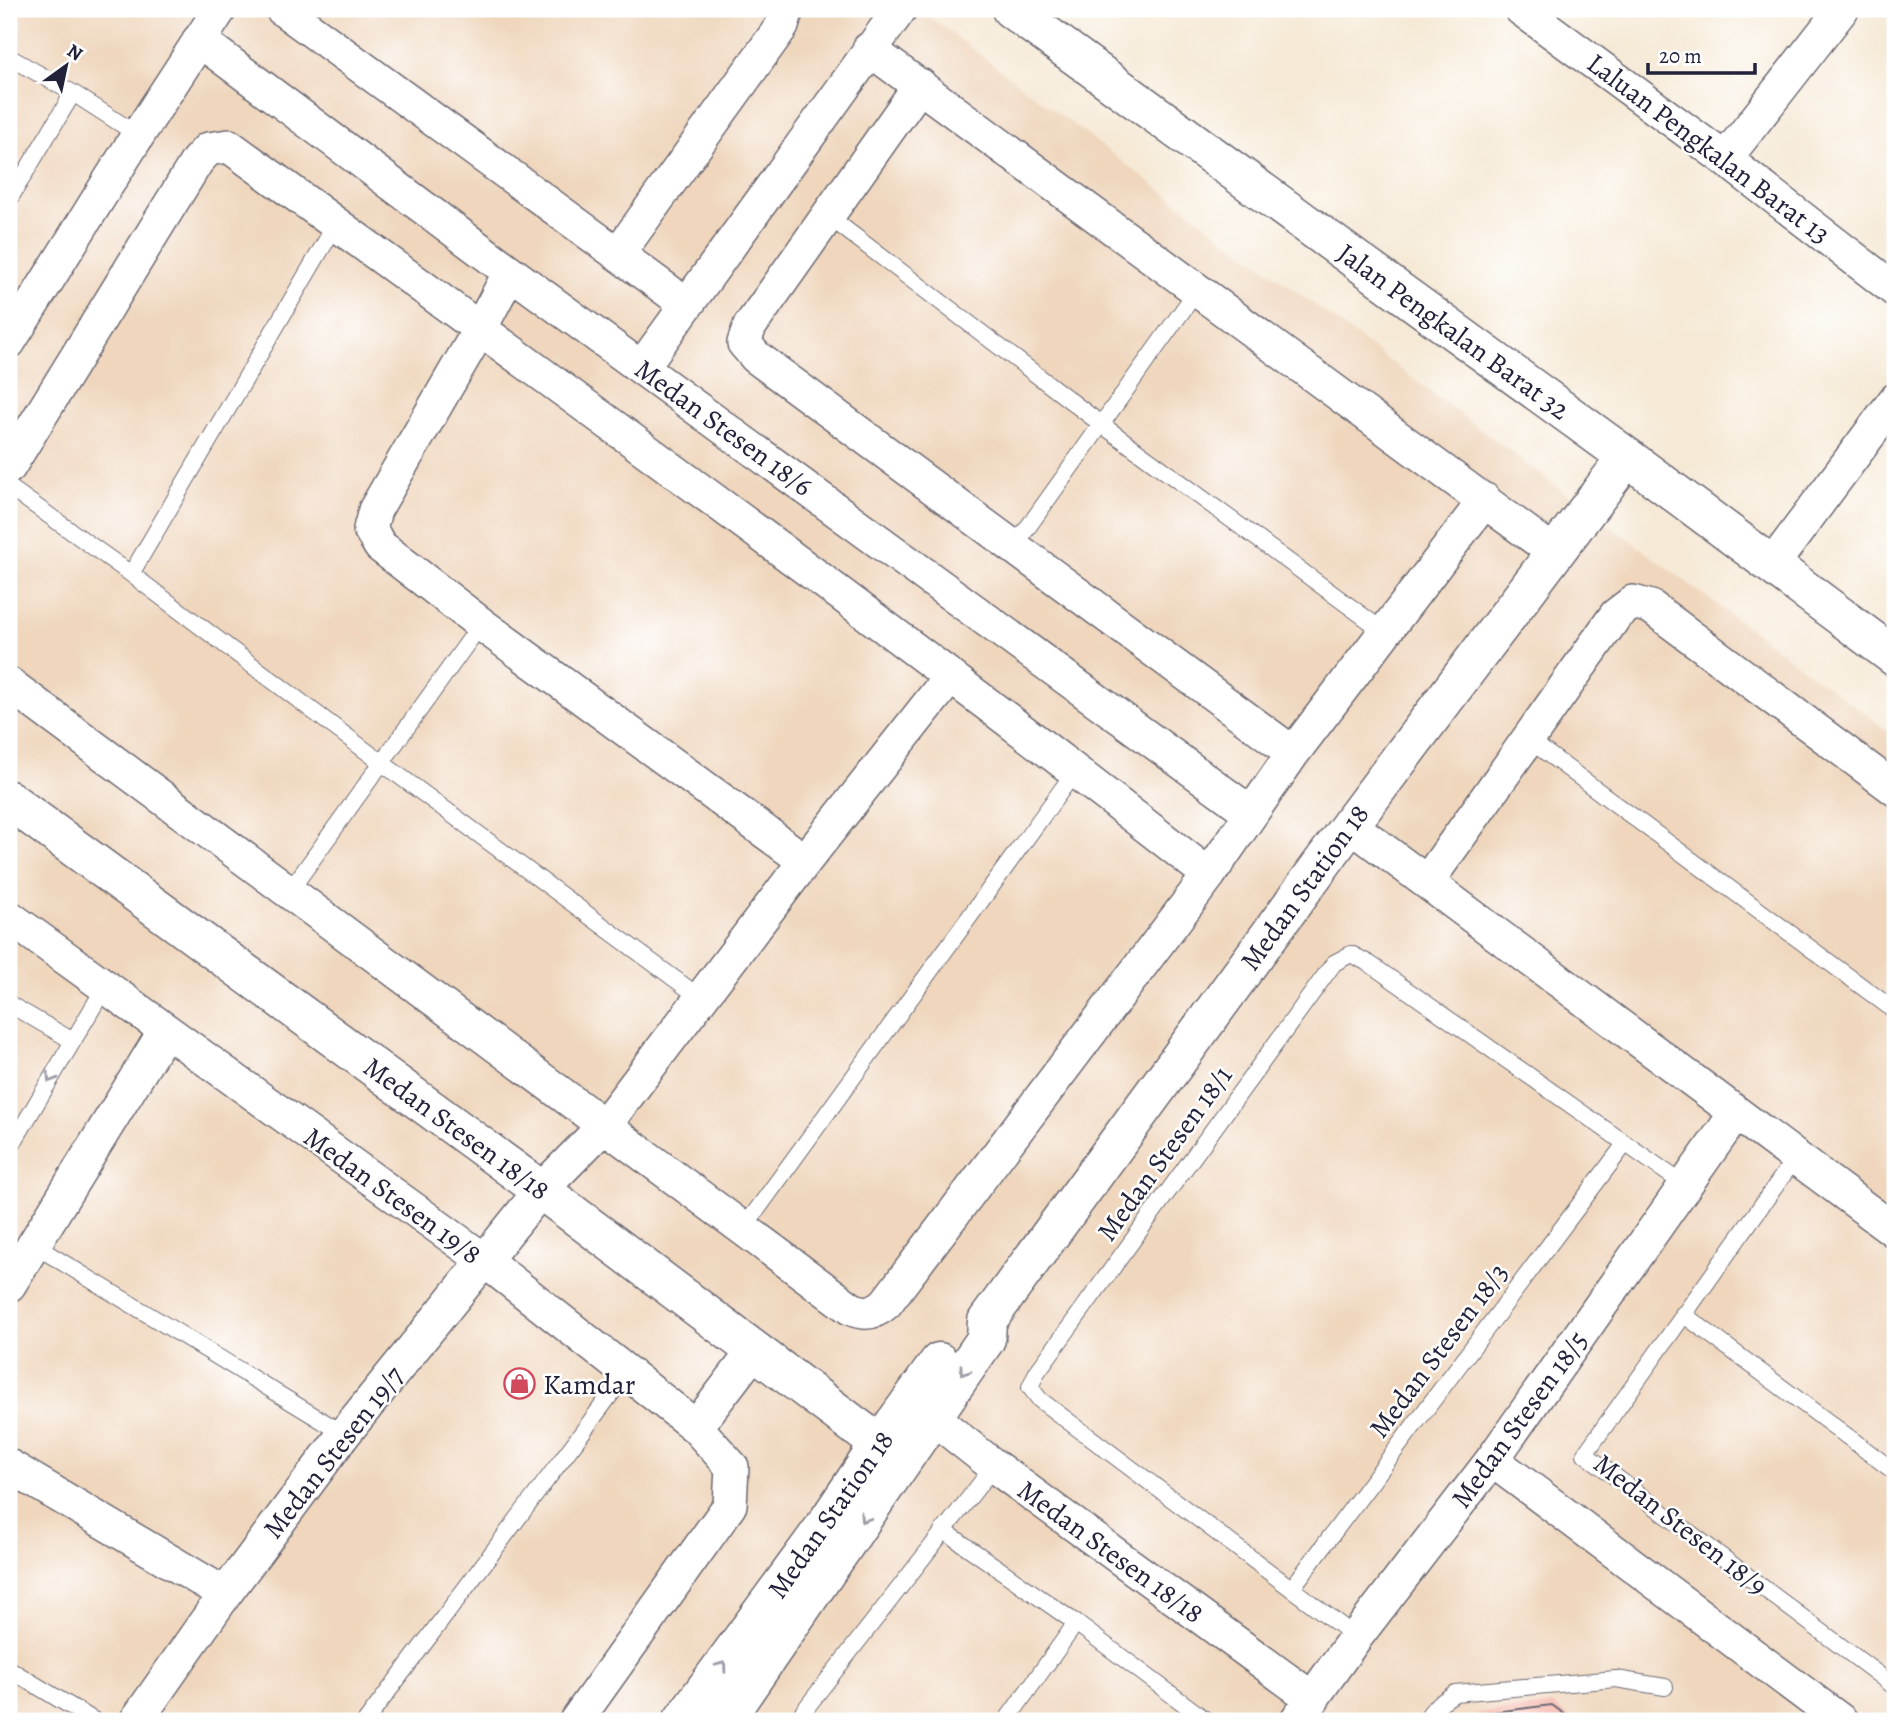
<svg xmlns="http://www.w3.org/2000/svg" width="1904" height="1730" font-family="Alegreya,serif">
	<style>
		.built { fill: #efd6bc }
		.building { fill: #f2a497 }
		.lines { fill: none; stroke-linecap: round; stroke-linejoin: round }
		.lane-casing { stroke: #6c6872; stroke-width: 18 }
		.street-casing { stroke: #6c6872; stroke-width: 36 }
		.secondary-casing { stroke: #6c6872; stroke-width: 41 }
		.lane { stroke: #fff; stroke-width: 16 }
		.street { stroke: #fff; stroke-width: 33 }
		.secondary { stroke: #fff; stroke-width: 38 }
		.oneway { stroke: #9c9ca7 }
		.labels { text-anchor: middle; stroke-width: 5; stroke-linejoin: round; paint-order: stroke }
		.street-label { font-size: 28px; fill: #22223b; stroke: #fff }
		.poi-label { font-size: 28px; fill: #22223b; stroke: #fff; text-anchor: start }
	</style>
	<rect width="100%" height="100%" fill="#fff"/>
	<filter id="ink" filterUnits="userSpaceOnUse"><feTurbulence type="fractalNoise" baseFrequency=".0143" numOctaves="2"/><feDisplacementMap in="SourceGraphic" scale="14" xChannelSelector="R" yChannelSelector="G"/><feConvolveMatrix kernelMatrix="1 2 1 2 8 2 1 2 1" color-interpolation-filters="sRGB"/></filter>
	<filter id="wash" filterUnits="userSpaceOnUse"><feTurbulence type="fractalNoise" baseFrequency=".00686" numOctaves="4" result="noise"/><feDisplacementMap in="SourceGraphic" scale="28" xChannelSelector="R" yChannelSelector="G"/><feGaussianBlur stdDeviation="1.57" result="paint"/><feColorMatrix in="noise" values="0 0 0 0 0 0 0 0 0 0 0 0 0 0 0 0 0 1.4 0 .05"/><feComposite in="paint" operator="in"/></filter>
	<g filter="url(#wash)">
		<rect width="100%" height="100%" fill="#f6ead7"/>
		<path class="built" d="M9,9H919L1552,483L1895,736V1721H9Z"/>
		<g id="blocks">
			<path class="building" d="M1552,1705L1574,1721H1472L1477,1714Z"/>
		</g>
	</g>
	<g filter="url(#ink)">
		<use href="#blocks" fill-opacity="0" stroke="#6c6872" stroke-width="2"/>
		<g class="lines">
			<defs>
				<path id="lane" d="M9,57L73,93L138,135
					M9,200L73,93
					M828,216L1101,424L1386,633
					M9,487L131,574L382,763L702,999
					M1013,548L1198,289
					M131,574L336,224
					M1528,739L1895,1011
					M289,892L481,624
					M9,1004L73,1041L9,1150
					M73,1041L105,987
					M1796,1157L1585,1454L1895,1687
					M743,1229L1076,770
					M34,1245L344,1434
					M1683,1314L1895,1472
					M943,1530L1076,1623L1207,1721
					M1292,1588L1625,1144
					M1356,1637L1040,1400L1030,1387L1037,1372L1334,963L1351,954L1370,964L1686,1186
					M9,1669L95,1721
					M366,1721L626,1374
					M796,1721L994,1466
					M1006,1721L1076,1623
					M1424,1721L1436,1706L1455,1693L1616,1679L1665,1687"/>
				<path id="street" d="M282,9L686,304
					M1521,9L1725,159L1895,290
					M199,40L510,272L1251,813
					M869,49L1555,553
					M920,85L750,326L744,343L756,357L1293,753
					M1725,159L1842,9
					M618,254L782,26L787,9
					M510,272L480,329L375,510L370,529L380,546L481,624L805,861
					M9,342L138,135L220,9
					M642,367L900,9
					M9,467L197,161L208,149L229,146C558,386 889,624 1209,875
					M1772,565L1895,400
					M9,684L850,1308C864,1315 874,1314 886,1303L1209,875L1293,753L1485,500
					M1350,825L1895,1231
					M1427,882L1616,615L1633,602L1651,607L1895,789
					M9,917L484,1260L696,1427L732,1467L730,1505L576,1721
					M9,1285L165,1031
					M913,1402L994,1466L1313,1699
					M696,1427L754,1351
					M1492,1460L1841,1721
					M9,1466L225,1594
					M136,1721L225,1594L344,1434L541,1190L604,1126L805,861L950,677
					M1296,1721L1356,1637L1492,1460L1736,1113"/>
				<path id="secondary" d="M1011,9L1627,457L1895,657
					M9,800L541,1190L902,1461
					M682,1721L822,1530L879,1445L939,1362
					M724,1721L986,1339L987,1321L1350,825L1627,457"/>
			</defs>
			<use href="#lane" class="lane-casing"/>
			<use href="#street" class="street-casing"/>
			<use href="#secondary" class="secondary-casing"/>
			<use href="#lane" class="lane"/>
			<use href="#street" class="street"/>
			<use href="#secondary" class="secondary"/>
		</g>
		<defs><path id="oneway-chevron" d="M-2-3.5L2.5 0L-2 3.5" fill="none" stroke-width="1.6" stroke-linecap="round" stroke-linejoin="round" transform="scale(1.75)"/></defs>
		<g class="oneway">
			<use href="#oneway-chevron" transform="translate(51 1078) rotate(121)"/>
			<use href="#oneway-chevron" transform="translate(964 1371) rotate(124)"/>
			<use href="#oneway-chevron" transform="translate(864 1518) rotate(124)"/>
			<use href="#oneway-chevron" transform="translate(722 1666) rotate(-54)"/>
		</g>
	</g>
	<defs>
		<symbol id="shop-ring" viewBox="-11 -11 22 22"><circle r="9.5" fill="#fff" stroke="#d1495b" stroke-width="1.5"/><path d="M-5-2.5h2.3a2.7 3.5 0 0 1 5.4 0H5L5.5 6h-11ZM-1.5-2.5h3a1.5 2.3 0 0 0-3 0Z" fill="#d1495b"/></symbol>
	</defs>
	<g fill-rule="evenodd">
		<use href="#shop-ring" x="502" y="1366" width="35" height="35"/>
	</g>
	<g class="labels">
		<g class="street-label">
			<text transform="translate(1709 148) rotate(37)" y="10">Laluan Pengkalan Barat 13</text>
			<text transform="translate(1454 331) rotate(36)" y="10">Jalan Pengkalan Barat 32</text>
			<text transform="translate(724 427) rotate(36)" y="10">Medan Stesen 18/6</text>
			<text transform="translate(1304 887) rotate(-54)" y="10">Medan Station 18</text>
			<text transform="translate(457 1128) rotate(36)" y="10">Medan Stesen 18/18</text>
			<text transform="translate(1164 1153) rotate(-54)" y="10">Medan Stesen 18/1</text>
			<text transform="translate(393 1195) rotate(36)" y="10">Medan Stesen 19/8</text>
			<text transform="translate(1438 1350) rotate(-53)" y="10">Medan Stesen 18/3</text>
			<text transform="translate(1519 1419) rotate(-54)" y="10">Medan Stesen 18/5</text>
			<text transform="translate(333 1452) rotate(-52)" y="10">Medan Stesen 19/7</text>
			<text transform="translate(830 1514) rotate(-55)" y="10">Medan Station 18</text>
			<text transform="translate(1681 1524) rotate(38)" y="10">Medan Stesen 18/9</text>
			<text transform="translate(1111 1551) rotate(36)" y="10">Medan Stesen 18/18</text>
		</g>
		<g class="poi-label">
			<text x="543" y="1394">Kamdar</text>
		</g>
	</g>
	<rect width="1904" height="1730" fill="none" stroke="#fff" stroke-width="35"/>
	<g transform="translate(66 66) rotate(33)" stroke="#ffffff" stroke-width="5" paint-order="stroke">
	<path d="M0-5L12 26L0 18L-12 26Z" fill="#22223b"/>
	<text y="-10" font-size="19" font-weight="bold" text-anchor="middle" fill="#22223b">N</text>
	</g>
	<path d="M1648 63v10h107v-10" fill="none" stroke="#22223b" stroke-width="3.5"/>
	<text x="1659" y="63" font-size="21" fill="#22223b" stroke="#ffffff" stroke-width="5" paint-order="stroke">20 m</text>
</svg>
